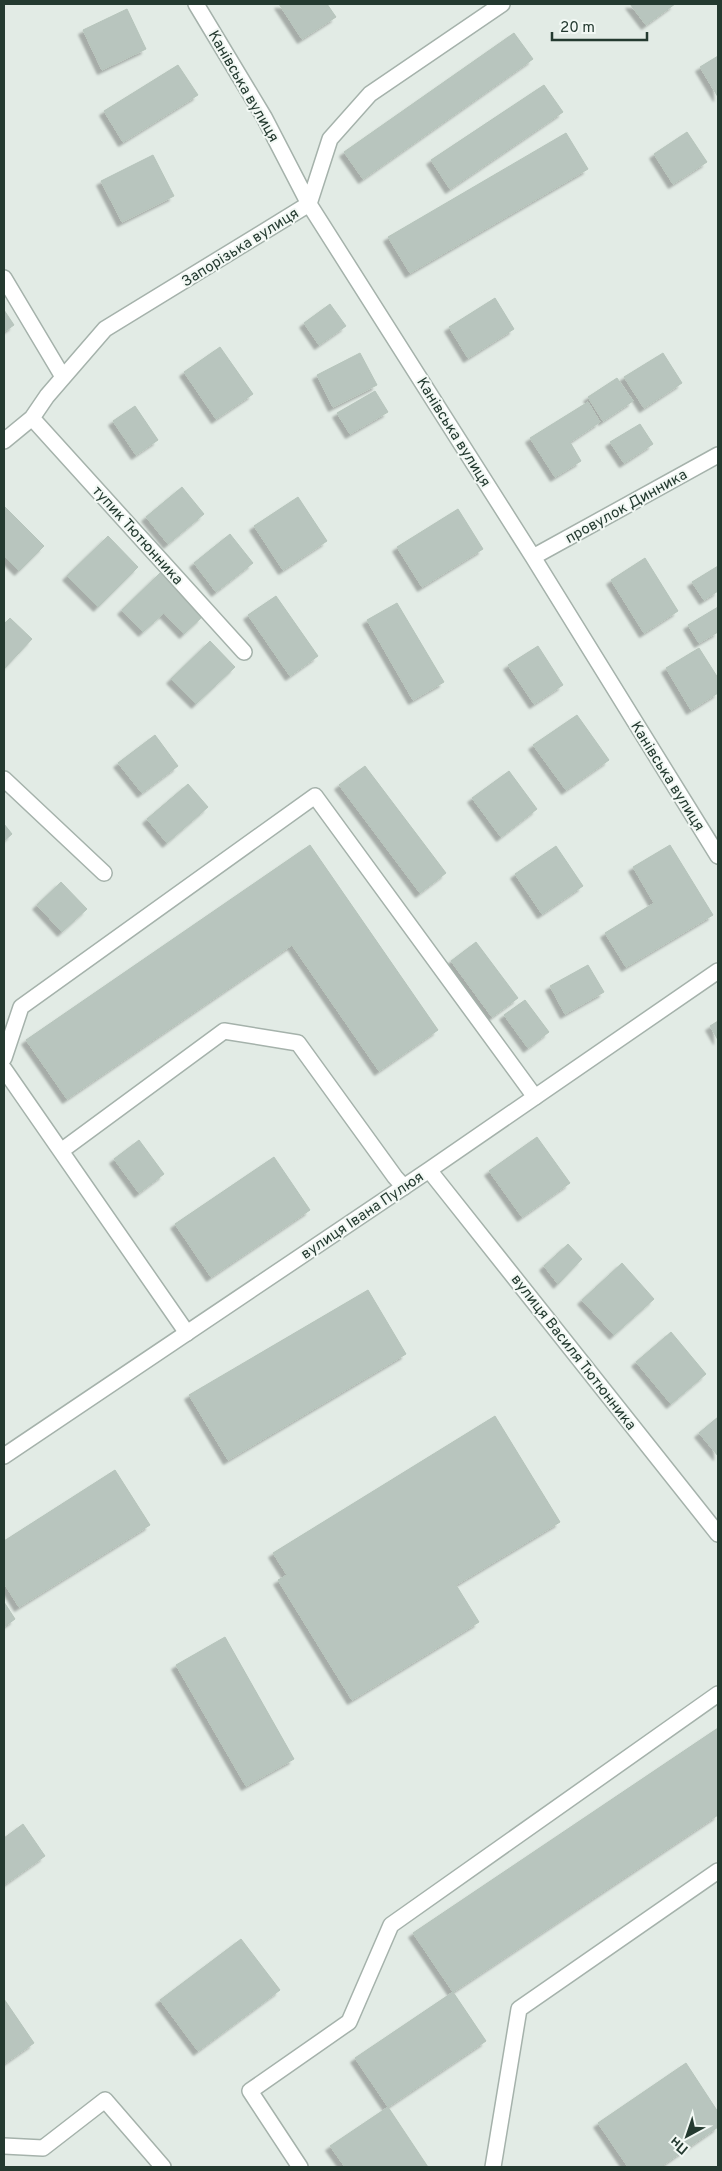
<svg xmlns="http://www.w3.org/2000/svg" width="722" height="2171" font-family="Overpass,sans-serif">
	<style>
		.building { fill: #b8c5be; stroke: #b6c4bb; filter: url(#shadow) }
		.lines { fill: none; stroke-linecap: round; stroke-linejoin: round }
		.lane-casing { stroke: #a5b2ab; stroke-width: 18 }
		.street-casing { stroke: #a5b2ab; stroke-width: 18 }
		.lane { stroke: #fff; stroke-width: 15 }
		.street { stroke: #fff; stroke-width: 15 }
		.labels { text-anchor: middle; stroke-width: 4; stroke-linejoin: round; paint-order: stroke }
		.street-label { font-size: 15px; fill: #243a30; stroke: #f2f8f4 }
	</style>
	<defs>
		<filter id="shadow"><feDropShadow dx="-4.5" dy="4.5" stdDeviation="1" flood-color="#0004"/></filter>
	</defs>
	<rect width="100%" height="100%" fill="#e2ebe5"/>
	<path class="building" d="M279,4H327L336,17L302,39Z
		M630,4H675L646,25Z
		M127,9L146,49L102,70L83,30Z
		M514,33L533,59L363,179L344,152Z
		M718,56V97L700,67Z
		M178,65L198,95L123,142L104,111Z
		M544,85L563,112L450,189L431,160Z
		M687,132L707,162L673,184L654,154Z
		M566,133L588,169L410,273L388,237Z
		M153,155L174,196L122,222L101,181Z
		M495,298L514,329L468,358L449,327Z
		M330,304L346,326L319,345L304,323Z
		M4,310L14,325L4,332Z
		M220,347L253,394L216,419L184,372Z
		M360,353L377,385L333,407L317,375Z
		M663,353L682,383L644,408L624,377Z
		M617,378L633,401L603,421L588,397Z
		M375,391L388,412L350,434L337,413Z
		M588,402L600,422L570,442L581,461L555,477L530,438Z
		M135,406L158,440L136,455L113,421Z
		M640,424L653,444L624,463L610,442Z
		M182,487L204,514L168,544L146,517Z
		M298,497L327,541L283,570L254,526Z
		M5,507L44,546L19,571L4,556Z
		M458,509L483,549L422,587L397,547Z
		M230,534L253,563L216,592L194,563Z
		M108,536L138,567L98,607L67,576Z
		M645,558L678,611L644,633L611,580Z
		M718,566V591L704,600L692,582Z
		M160,573L202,617L184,634L164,613L143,632L122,610Z
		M276,596L318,656L290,676L248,615Z
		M397,603L444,682L413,700L367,620Z
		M718,607V632L699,643L688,625Z
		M10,618L32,639L4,669V624Z
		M210,641L235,667L196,704L171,679Z
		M538,646L563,685L534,704L508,665Z
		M699,648L718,678V693L691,710L666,668Z
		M577,715L609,760L566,790L533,745Z
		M155,735L178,766L142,793L118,763Z
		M365,766L446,873L420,893L339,785Z
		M509,771L537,809L501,837L472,798Z
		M188,784L208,807L167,843L147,819Z
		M4,824L12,834L4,841Z
		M310,845L438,1030L379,1071L292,945L67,1099L26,1040Z
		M670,845L713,915L626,967L605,933L654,903L633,867Z
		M556,846L583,886L542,914L515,874Z
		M61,882L87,909L62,932L37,905Z
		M476,942L518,998L492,1017L451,961Z
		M588,965L604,992L565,1014L550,986Z
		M525,1000L549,1032L528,1048L504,1015Z
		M718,1021V1040L710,1026Z
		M537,1137L570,1183L522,1217L489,1171Z
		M139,1140L164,1174L139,1193L114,1159Z
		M274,1157L310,1210L211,1277L175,1224Z
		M568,1244L582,1259L558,1284L544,1266Z
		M622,1263L654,1299L614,1335L582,1300Z
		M368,1290L406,1354L228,1460L189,1395Z
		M671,1332L706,1374L671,1404L636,1362Z
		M495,1416L560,1522L456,1585L479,1622L352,1700L278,1580L287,1575L273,1553Z
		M718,1417V1456L699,1433Z
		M115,1470L150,1525L19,1607L4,1583V1541Z
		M4,1602L15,1619L4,1627Z
		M225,1637L294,1759L246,1786L176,1665Z
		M718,1728V1815L453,1992L413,1933Z
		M23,1824L45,1856L4,1885V1838Z
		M241,1939L280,1990L198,2051L160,2000Z
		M453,1992L486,2041L388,2107L355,2058Z
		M4,1999L34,2043L4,2064Z
		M686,2063L718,2112V2127L663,2165L665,2167H628L598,2123Z
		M388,2107L428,2167H345L330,2146Z"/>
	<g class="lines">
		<defs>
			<path id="lane" d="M4,1058L21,1007L315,796L535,1097
				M4,1069L187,1333
				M61,1151L224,1031L298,1043L395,1177L404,1187
				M4,2146L43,2148L105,2100L163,2167
				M300,2167L250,2091L349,2022L391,1925L718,1694
				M493,2167L519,2009L718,1871"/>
			<path id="street" d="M196,4L264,117L309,204L533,557L718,856
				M4,278L63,377
				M32,418L244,652
				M4,441L32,418L47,396L105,329L309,204L330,139L370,94L502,4
				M533,557L718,455
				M4,779L104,873
				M429,1170L718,1534
				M4,1456L429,1170L718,971"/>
		</defs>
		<use href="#lane" class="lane-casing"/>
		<use href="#street" class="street-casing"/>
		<use href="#lane" class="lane"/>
		<use href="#street" class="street"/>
	</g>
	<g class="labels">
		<g class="street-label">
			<text transform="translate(244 86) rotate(60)" y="5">Канівська вулиця</text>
			<text transform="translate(240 247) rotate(-32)" y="5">Запорізька вулиця</text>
			<text transform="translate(454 432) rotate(58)" y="5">Канівська вулиця</text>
			<text transform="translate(626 506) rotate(-29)" y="5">провулок Динника</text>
			<text transform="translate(138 535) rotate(48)" y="5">тупик Тютюнника</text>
			<text transform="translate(668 776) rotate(58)" y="5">Канівська вулиця</text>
			<text transform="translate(362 1215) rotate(-34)" y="5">вулиця Івана Пулюя</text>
			<text transform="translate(574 1352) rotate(52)" y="5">вулиця Василя Тютюнника</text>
		</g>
	</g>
	<rect width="722" height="2171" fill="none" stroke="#243a30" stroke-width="10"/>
	<g transform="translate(687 2136) rotate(220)" stroke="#f2f8f4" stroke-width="4" paint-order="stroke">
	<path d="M0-4L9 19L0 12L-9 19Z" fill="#243a30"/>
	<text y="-8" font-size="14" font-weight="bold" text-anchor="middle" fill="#243a30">Пн</text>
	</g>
	<path d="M552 32v8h95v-8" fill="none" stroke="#243a30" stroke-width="2.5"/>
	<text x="560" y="32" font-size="15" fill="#243a30" stroke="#f2f8f4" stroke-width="4" paint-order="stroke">20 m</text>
</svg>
